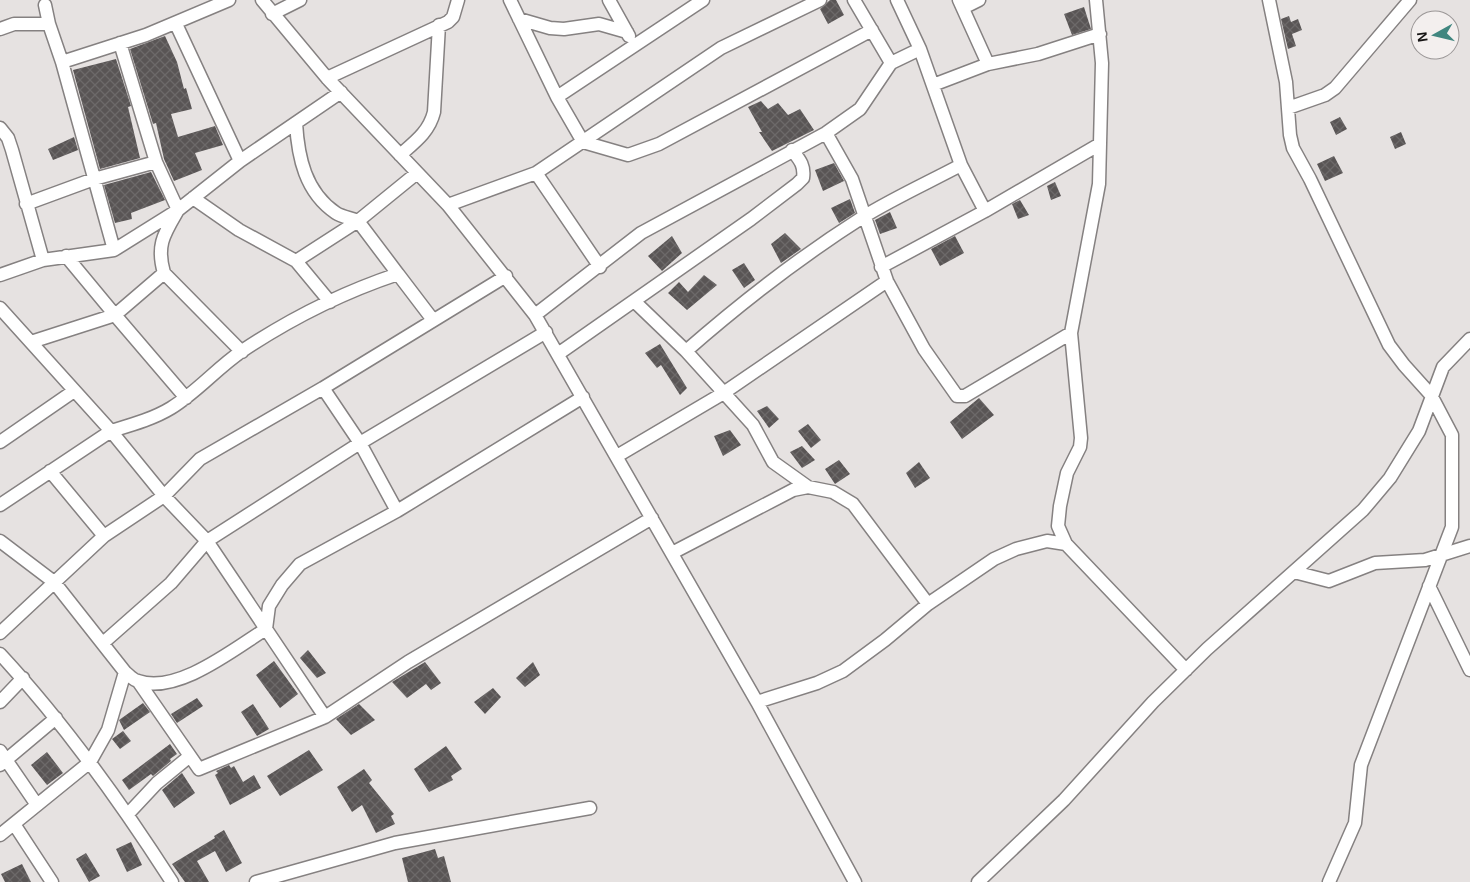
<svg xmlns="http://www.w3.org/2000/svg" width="1470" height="882" font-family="Arial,sans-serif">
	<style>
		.building { fill: url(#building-cross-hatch) }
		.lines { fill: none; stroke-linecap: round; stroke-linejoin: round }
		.minor-casing { stroke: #858181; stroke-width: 15 }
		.minor { stroke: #fff; stroke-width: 12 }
	</style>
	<defs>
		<pattern id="building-cross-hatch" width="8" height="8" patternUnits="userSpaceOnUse" patternTransform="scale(1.25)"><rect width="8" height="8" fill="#595555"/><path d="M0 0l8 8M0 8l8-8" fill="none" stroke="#6c6969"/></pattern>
	</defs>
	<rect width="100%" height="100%" fill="#e6e2e1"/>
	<path class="building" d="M830,0H836L844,15L828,24L820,9Z
		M1084,7L1091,29L1072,35L1064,14Z
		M1289,16L1291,22L1298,19L1302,30L1292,34L1296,46L1288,49L1281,19Z
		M165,36L177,62L184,89L186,88L192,109L171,114L178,137L215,126L223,145L195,153L202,170L174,181L164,159L156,123L153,124L130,49Z
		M116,59L131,106L128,107L140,158L100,169L73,70Z
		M761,101L768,109L778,103L788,115L800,109L814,130L772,151L759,132H762L748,107Z
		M1340,117L1347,129L1336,135L1330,122Z
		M1401,132L1406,144L1395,149L1390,137Z
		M74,137L78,150L53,160L48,149Z
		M1334,156L1343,173L1325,181L1317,164Z
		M834,163L844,181L823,191L815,170Z
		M151,172L165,200L131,213L132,219L115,223L104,185Z
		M1055,182L1061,196L1051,200L1047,186Z
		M850,199L855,213L839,223L831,208Z
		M1020,200L1029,215L1018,219L1012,204Z
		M890,212L897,228L880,234L875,220Z
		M785,233L801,249L781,263L771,244Z
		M672,236L682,253L662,271L648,256Z
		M955,236L964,253L940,266L931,249Z
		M744,263L755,280L744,288L732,270Z
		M704,275L717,285L687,310L668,293L679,282L688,292Z
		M660,344L687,388L680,395L661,365L657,368L645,353Z
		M979,398L994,415L962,439L950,422Z
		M767,406L779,419L769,428L757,411Z
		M808,424L821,440L811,448L798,431Z
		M730,430L741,445L723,456L714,436Z
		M802,446L815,460L802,468L790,452Z
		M839,460L850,474L835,484L825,469Z
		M919,462L930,478L915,488L906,473Z
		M308,650L326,673L317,678L300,658Z
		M274,661L298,694L280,708L256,675Z
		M425,662L441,683L431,690L426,684L407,698L392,682Z
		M533,662L540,675L525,687L516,678Z
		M493,688L501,697L485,714L474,702Z
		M197,698L203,706L177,723L171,714Z
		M143,703L150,712L124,730L119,720Z
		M253,704L269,729L257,736L241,712Z
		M359,704L375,720L351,735L336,719Z
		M123,731L131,741L120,749L112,739Z
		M170,744L177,754L170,759L171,761L153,776L151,774L129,790L122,780Z
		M446,746L462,769L451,776L453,780L429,792L414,769Z
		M309,750L323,770L280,796L267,776Z
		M47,752L63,773L47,785L31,765Z
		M229,765L231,768L234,766L243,782L254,775L261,788L230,805L215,775L218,773L216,771Z
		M364,769L372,780L369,783L394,814L391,816L395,824L376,833L362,805L352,812L337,787Z
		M182,773L195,793L174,808L162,790Z
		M224,830L242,863L226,872L215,851L197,861L209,882H185L172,864L215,838L214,836Z
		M131,842L142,865L127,872L116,849Z
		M435,849L438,858L444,856L451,882H408L402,858Z
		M86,853L100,876L89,882L76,859Z
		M22,864L31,882H5L1,874Z"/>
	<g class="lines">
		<defs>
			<path id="minor" d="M262,0L327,78L448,205L535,315L757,702L855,882
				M510,0L557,97L583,142L628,155L659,144L872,30
				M609,0L629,36
				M854,0L891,63
				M897,0L920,49L961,165L985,211
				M959,0L988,64
				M1269,0L1286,82L1290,135L1293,148L1310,179L1389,345L1404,365L1431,395L1452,435V527L1361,765L1355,823L1329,882
				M45,5L49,24L62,62L114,250
				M963,8L979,0
				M272,14L300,0
				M519,19L550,28L564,29L599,24L627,32
				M176,24L240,161L341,92
				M0,29L14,24H49
				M120,43L156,162L178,210C164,234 156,245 164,273
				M62,62L146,35L229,0
				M327,78L448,22L453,17L458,0
				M933,85L988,64L1038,54L1100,34
				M557,97L703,0
				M1288,108L1325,95L1335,88L1410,0
				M296,123C298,157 305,192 336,213C342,217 351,218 358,221L296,261L330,302
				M0,128L8,138L12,150L43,260
				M826,133L852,179L887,281L924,349L957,396H965L1071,333
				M400,155C415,142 429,132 434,112L439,25
				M536,173L600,267
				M193,198L239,230L296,261
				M26,204L94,179L156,162
				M448,205L536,173L721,48L820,0
				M66,256L115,315L164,273L242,352
				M881,267L985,211L1100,144
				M398,274L358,221L417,173
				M0,275L43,260L114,250L178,210L240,161
				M634,301L686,351L753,425L773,462L808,487
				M0,308L111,431C131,425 153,419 171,408C197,392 217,368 242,351C290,319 344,292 398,274L433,320
				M535,315L641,233L826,133L860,109L891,63L920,49
				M31,342L115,315L186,398
				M686,351C742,302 800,257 863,217C894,198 929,182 961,165
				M558,354L751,219L797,184L803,178C805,165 799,159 792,150
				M323,388L360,443L397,511
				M0,442L74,391
				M617,456L722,394L887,281
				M50,471L104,536
				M0,505L111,431L164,496L207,541L325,717
				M0,541L54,582L125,672C129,675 133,680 138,681C177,695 234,649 266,629
				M1066,544L1058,526L1060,506L1067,473L1080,447L1081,438L1071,333L1099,184L1102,63L1096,0
				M672,553L793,490L808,487L833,492L853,504L928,604
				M1294,572L1329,581L1375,563L1425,560L1470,546
				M1429,586L1470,670
				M266,629L269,606L282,585L300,564L397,511L583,397
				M0,633L104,536L164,496L200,459L323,388L506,276
				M103,643L171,583L207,541L360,443L546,332
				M0,654C65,724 120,801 172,882
				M138,681L190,756
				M0,702L23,678
				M757,702L817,683L843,671L885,640L928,604L994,559L1016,549L1047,541L1066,544L1186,670
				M0,751L37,805
				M0,765L56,718
				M128,814L157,783L190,756L199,769L325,717L408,662L652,518
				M14,824L52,882
				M0,835L90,762L108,730L125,672
				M256,882L395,843L590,808
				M978,882L1064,800L1153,702L1207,649L1363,510L1390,478L1419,431L1443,367L1470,339"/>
		</defs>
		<use href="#minor" class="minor-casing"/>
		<use href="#minor" class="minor"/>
	</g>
	<g transform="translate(1435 35) rotate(262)"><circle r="24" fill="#f3efee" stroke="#9b9797"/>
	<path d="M0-4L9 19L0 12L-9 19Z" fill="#40867f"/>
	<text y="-8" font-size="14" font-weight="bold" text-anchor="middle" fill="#161414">N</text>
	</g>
</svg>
